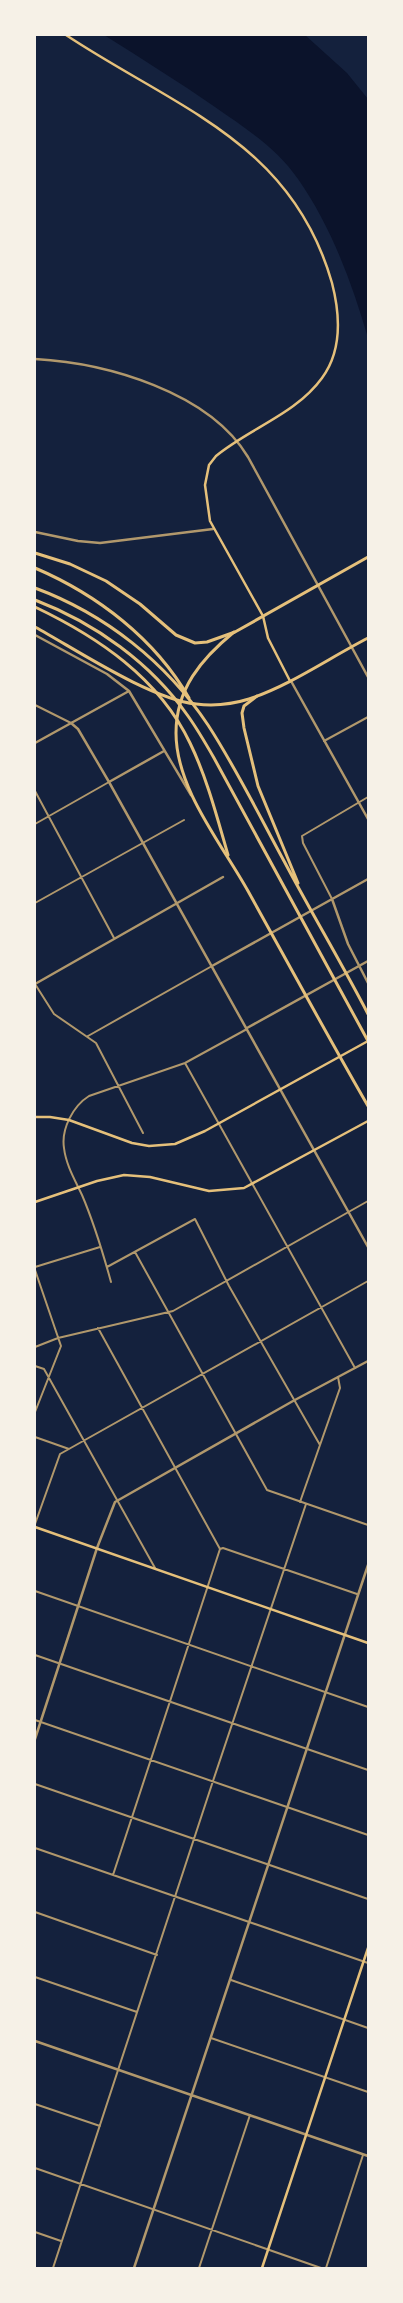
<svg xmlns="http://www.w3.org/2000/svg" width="403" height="2303" font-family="'Archivo Narrow',sans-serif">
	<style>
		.water { fill: #0b132b }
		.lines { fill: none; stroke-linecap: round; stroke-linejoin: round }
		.minor { stroke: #b1986c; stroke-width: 2 }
		.tertiary { stroke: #b1986c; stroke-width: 2.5 }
		.secondary { stroke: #e5c07b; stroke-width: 2.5 }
		.primary { stroke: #e5c07b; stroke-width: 3 }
		.trunk { stroke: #e5c07b; stroke-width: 3 }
		.motorway { stroke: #e5c07b; stroke-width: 3 }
	</style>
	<rect width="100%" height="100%" fill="#14213d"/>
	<path class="water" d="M104,35H305L347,73L368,99V338C352,283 331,226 298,179C277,148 245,128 215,107C179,82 142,59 104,35Z"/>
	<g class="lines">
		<path class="minor" d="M35,705L71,723
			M324,741L368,717
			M35,791L114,938
			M35,824L109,782
			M332,899L303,843L302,836L368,797
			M35,903L184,820
			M35,984L54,1014L96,1043L143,1133
			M88,1036L212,966
			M185,1063L355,1368
			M135,1252L267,1490L368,1525
			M35,1267L100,1247
			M107,1267L195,1219L229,1286L320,1445
			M35,1270L61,1346L35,1412
			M111,1282C103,1253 94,1223 82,1195C75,1180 66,1165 64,1148C61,1129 73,1106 89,1096L185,1063L247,1029
			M98,1328L220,1549
			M35,1347L58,1338L173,1311L368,1201
			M35,1366L44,1369L155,1568
			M35,1437L69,1449
			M300,1502L340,1388L338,1377
			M35,1524L60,1454L368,1281
			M220,1549L223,1548L357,1594
			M35,1591L368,1707
			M35,1655L368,1770
			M35,1720L368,1835
			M35,1784L368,1899
			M35,1848L368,1963
			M113,1875L220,1549
			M35,1912L157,1955
			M35,1977L137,2012
			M231,1980L368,2028
			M211,2038L368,2092
			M35,2104L100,2126
			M35,2168L321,2268
			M35,2232L61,2241
			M53,2268L213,1781L306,1504
			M199,2268L250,2115
			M326,2268L363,2155"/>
		<path class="tertiary" d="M35,359C107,363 209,392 248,457L368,677
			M35,532L78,541L100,543L213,529
			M35,635L107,674L129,691L191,795
			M291,681L368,819
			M71,723L78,729L109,782L368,1247
			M35,743L129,691
			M109,782L164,751
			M332,899L348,944L368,983
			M212,966L368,879
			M35,984L223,877
			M247,1028L368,961
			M35,1739L97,1548L115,1502L293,1401L368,1361
			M35,2041L368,2156
			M134,2268L368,1565"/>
		<path class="secondary" d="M66,35C176,108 292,142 332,283C340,314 342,351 322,378C296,414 250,428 216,456L209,465L205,485L210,521L263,616L268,638L290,681
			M35,1117H50L69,1120L132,1143L149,1146L175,1144L205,1131L368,1041
			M35,1202L97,1181L124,1175L150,1177L209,1191L244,1188L368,1121
			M35,1527L368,1643
			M262,2268L368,1948"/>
		<path class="primary" d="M234,632C201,659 176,689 176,733C176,789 222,844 248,891C288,963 327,1035 368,1106"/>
		<path class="trunk" d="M35,553L70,564L106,581L140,604L176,635L195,643L207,642L235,632L368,557
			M35,627C77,650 150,699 196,704C213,706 233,704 249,699C291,685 329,658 368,638"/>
		<path class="motorway" d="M35,568C98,595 155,639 189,698
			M35,588C105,614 166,662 208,725C236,768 259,815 284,861C311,912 341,962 368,1014
			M35,600C95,623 151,663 188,716C198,730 206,744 214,758L368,1041
			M35,607C98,637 159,678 190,743C207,778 217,817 228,855
			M257,696L244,706L242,713L244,728L258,786L298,883"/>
	</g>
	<rect width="403" height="2303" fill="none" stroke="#f6f1e7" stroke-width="72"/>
</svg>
